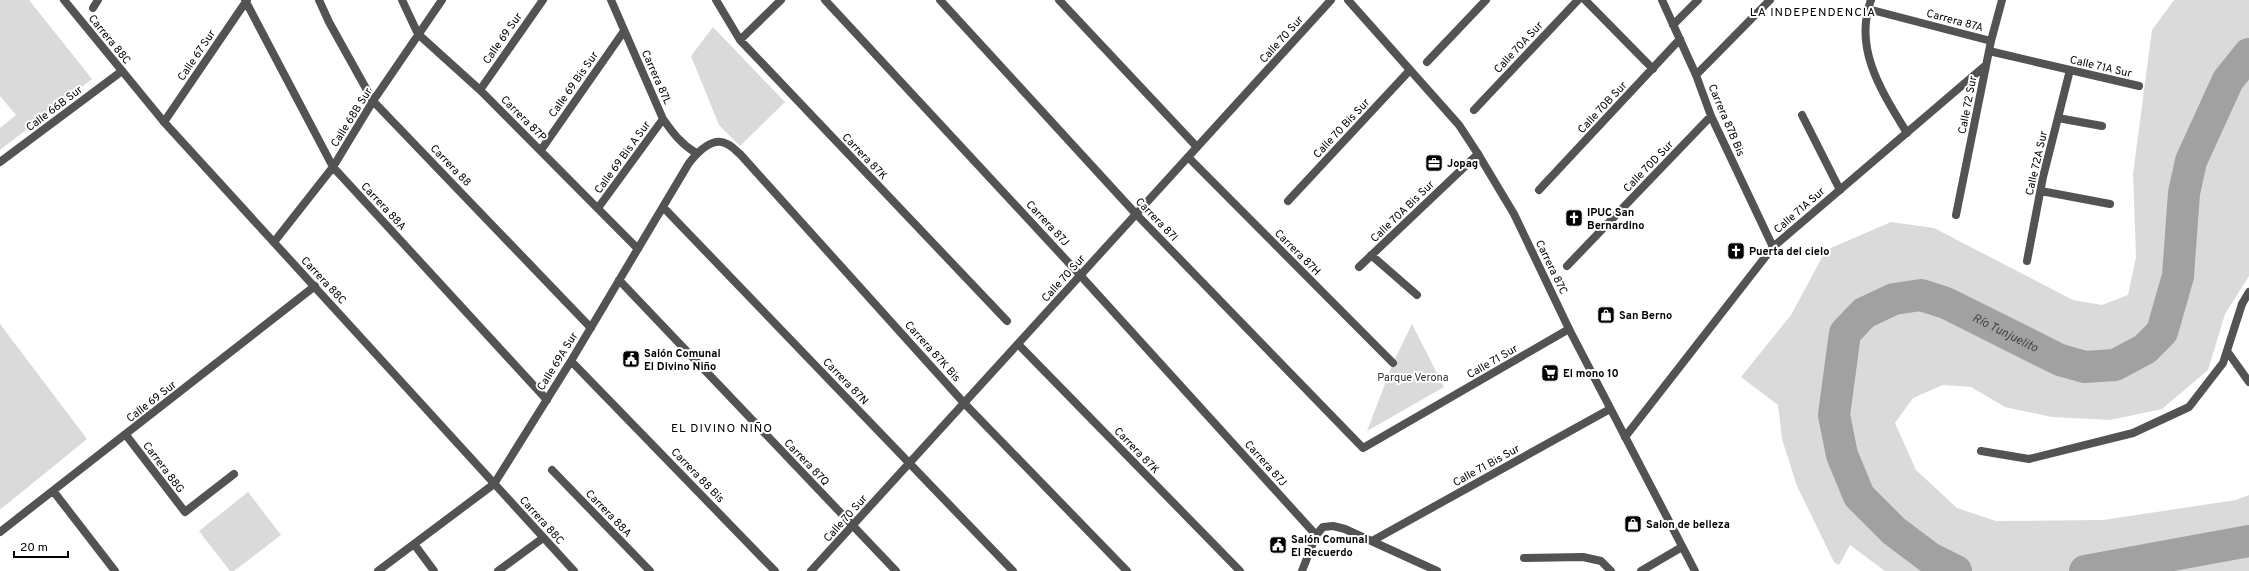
<svg xmlns="http://www.w3.org/2000/svg" width="2249" height="571" font-family="Overpass,sans-serif">
	<style>
		.green { fill: #dadada }
		.lines { fill: none; stroke-linecap: round; stroke-linejoin: round }
		.river { stroke: #a1a1a1; stroke-width: 32 }
		.service { stroke: #535353; stroke-width: 8 }
		.minor { stroke: #535353; stroke-width: 8 }
		.tertiary { stroke: #535353; stroke-width: 8 }
		.labels { text-anchor: middle; stroke-width: 4; stroke-linejoin: round; paint-order: stroke }
		.street-label { font-size: 11px; fill: #000; stroke: #fff }
		.poi-label { font-size: 11px; font-weight: bold; fill: #000; stroke: #fff; text-anchor: start }
		.park-label { font-size: 11px; fill: #313131; stroke: #fff }
		.neighbourhood-label { font-size: 12px; letter-spacing: 1px; fill: #000; stroke: #fff }
		.water-label { font-size: 12px; font-style: italic; fill: #424242; stroke: #fff }
	</style>
	<rect width="100%" height="100%" fill="#fff"/>
	<path class="green" d="M0,0H29L92,79L0,150V128L16,115L0,96Z
		M2174,0H2249V276L2225,314L2208,370L2162,409L2110,420L2052,417L2005,407L1971,387L1943,385L1913,398L1895,423L1916,470L1957,508L1996,521L2103,520L2236,500L2249,495V571H1885L1850,545L1839,565L1834,562L1797,486L1782,439L1778,405L1741,377L1791,315L1826,250L1891,222L1934,228L2073,300L2102,305L2128,295L2136,257L2133,174L2152,30Z
		M713,27L785,102L740,146L719,125L691,56Z
		M0,324L87,439L1,509L0,508Z
		M1412,324L1444,387L1367,431L1393,363Z
		M248,492L281,535L234,571H230L199,531Z"/>
	<g class="lines">
		<g class="river">
			<path id="s1" d="M1956,571L1930,558L1894,531L1859,496L1842,455L1834,415L1845,333L1864,313L1894,299L1921,295L1946,303L2060,360L2085,367L2115,365L2145,349L2162,332L2178,276L2184,193L2191,161L2228,80L2249,54"/>
			<path d="M2085,571L2249,541"/>
		</g>
		<path class="service" d="M1802,115L1840,190
			M2058,118L2102,126
			M2227,351L2249,382
			M1981,451L2029,459L2133,433L2189,407L2223,363L2242,304
			M1524,558L1583,557L1601,561L1611,571"/>
		<path class="minor" d="M245,0L333,167L547,400
			M319,0L329,22L373,101L591,328
			M402,0L418,34L480,90L638,249
			M611,0L663,119C673,133 681,144 696,153
			M716,0L740,40L1007,321
			M825,0L1080,275L1316,535
			M940,0L1136,214L1363,448L1569,329
			M1059,0L1197,147
			M1585,0L1653,69
			M1662,0L1696,75L1711,116L1773,247
			M1871,0C1853,49 1882,92 1907,133
			M93,8L98,0
			M1868,9L1991,41
			M1673,25L1698,0
			M740,40L781,0
			M1989,51L2139,86
			M1427,62L1486,0
			M1696,75L1770,0
			M480,90L543,0
			M1474,110L1578,0
			M164,122L247,0
			M541,150L624,31
			M1188,157L1393,363
			M0,162L122,71
			M1539,190L1680,39
			M2041,191L2110,204
			M1288,201L1410,70
			M663,207L1013,571
			M598,208L663,119
			M1956,215L1991,41L2002,0
			M274,242L333,167L373,101L442,0
			M1371,255L1417,295
			M2027,261L2043,177L2070,70
			M1567,266L1711,116
			M1359,267L1478,154
			M619,280L896,571
			M2242,304L2249,292
			M1018,344L1240,571
			M571,361L775,571
			M126,435L185,512L234,474
			M1625,437L1773,247L1986,65
			M552,470L650,571
			M54,492L115,571
			M0,532L315,286
			M1372,541L1610,409
			M414,544L434,571
			M378,571L494,484L571,361L689,163C697,153 713,136 727,144C732,146 736,151 740,154L964,403L1127,571
			M498,571L543,538
			M1302,571L1316,535L1323,527L1333,526L1345,529L1437,571
			M1641,571L1682,547"/>
		<path class="tertiary" d="M64,0L164,122L574,571
			M1348,0L1459,125L1478,154L1514,214L1569,329L1695,571
			M811,571L1331,0"/>
	</g>
	<defs>
		<symbol id="office-square" viewBox="-11 -11 22 22"><rect x="-9" y="-9" width="18" height="18" rx="4" fill="#000" stroke="#fff"/><path d="M-6-3h4V-5.5h4V-3h4V5H-6ZM-1-4.5V-3h2v-1.5ZM-6 0V1H6V0Z" fill="#fff"/></symbol>
		<symbol id="church-square" viewBox="-11 -11 22 22"><rect x="-9" y="-9" width="18" height="18" rx="4" fill="#000" stroke="#fff"/><path d="M-1.2-6h2.4v3.5h3.3v2.4h-3.3V6h-2.4V-.1h-3.3v-2.4h3.3Z" fill="#fff"/></symbol>
		<symbol id="shop-square" viewBox="-11 -11 22 22"><rect x="-9" y="-9" width="18" height="18" rx="4" fill="#000" stroke="#fff"/><path d="M-5-2.5h2.3a2.7 3.5 0 0 1 5.4 0H5L5.5 6h-11ZM-1.5-2.5h3a1.5 2.3 0 0 0-3 0Z" fill="#fff"/></symbol>
		<symbol id="civic-square" viewBox="-11 -11 22 22"><rect x="-9" y="-9" width="18" height="18" rx="4" fill="#000" stroke="#fff"/><path d="M-.6-6.5H3V-4.5H.6V-3L4-1V1h2V6H-6V1h2V-1L-.6-3ZM-1.2 2.5V6h2.4V2.5Z" fill="#fff"/></symbol>
		<symbol id="supermarket-square" viewBox="-11 -11 22 22"><rect x="-9" y="-9" width="18" height="18" rx="4" fill="#000" stroke="#fff"/><path d="M-6-5.5h2.5l.6 2H6L4.5 2H-2.5L-4.4-4H-6ZM-1.5 3.2a1.3 1.3 0 1 0 .1 0ZM3 3.2a1.3 1.3 0 1 0 .1 0Z" fill="#fff"/></symbol>
	</defs>
	<g fill-rule="evenodd">
		<use href="#office-square" x="1424" y="153" width="20" height="20"/>
		<use href="#church-square" x="1564" y="208" width="20" height="20"/>
		<use href="#church-square" x="1726" y="241" width="20" height="20"/>
		<use href="#shop-square" x="1596" y="305" width="20" height="20"/>
		<use href="#civic-square" x="621" y="349" width="20" height="20"/>
		<use href="#supermarket-square" x="1540" y="363" width="20" height="20"/>
		<use href="#shop-square" x="1623" y="514" width="20" height="20"/>
		<use href="#civic-square" x="1268" y="535" width="20" height="20"/>
	</g>
	<g class="labels">
		<g class="street-label">
			<text transform="translate(1955 20) rotate(15)" y="4">Carrera 87A</text>
			<text transform="translate(502 38) rotate(-55)" y="4">Calle 69 Sur</text>
			<text transform="translate(110 39) rotate(51)" y="4">Carrera 88C</text>
			<text transform="translate(1281 39) rotate(-48)" y="4">Calle 70 Sur</text>
			<text transform="translate(1518 47) rotate(-47)" y="4">Calle 70A Sur</text>
			<text transform="translate(196 55) rotate(-56)" y="4">Calle 67 Sur</text>
			<text transform="translate(2101 66) rotate(13)" y="4">Calle 71A Sur</text>
			<text transform="translate(657 77) rotate(66)" y="4">Carrera 87L</text>
			<text transform="translate(573 84) rotate(-55)" y="4">Calle 69 Bis Sur</text>
			<text transform="translate(1967 105) rotate(-79)" y="4">Calle 72 Sur</text>
			<text transform="translate(1602 107) rotate(-47)" y="4">Calle 70B Sur</text>
			<text transform="translate(54 108) rotate(-37)" y="4">Calle 66B Sur</text>
			<text transform="translate(351 117) rotate(-58)" y="4">Calle 68B Sur</text>
			<text transform="translate(524 118) rotate(45)" y="4">Carrera 87P</text>
			<text transform="translate(1727 120) rotate(67)" y="4">Carrera 87B Bis</text>
			<text transform="translate(1341 128) rotate(-47)" y="4">Calle 70 Bis Sur</text>
			<text transform="translate(865 156) rotate(46)" y="4">Carrera 87K</text>
			<text transform="translate(622 157) rotate(-54)" y="4">Calle 69 Bis A Sur</text>
			<text transform="translate(2036 163) rotate(-77)" y="4">Calle 72A Sur</text>
			<text transform="translate(451 165) rotate(46)" y="4">Carrera 88</text>
			<text transform="translate(1648 166) rotate(-46)" y="4">Calle 70D Sur</text>
			<text transform="translate(384 206) rotate(47)" y="4">Carrera 88A</text>
			<text transform="translate(1799 210) rotate(-41)" y="4">Calle 71A Sur</text>
			<text transform="translate(1402 211) rotate(-44)" y="4">Calle 70A Bis Sur</text>
			<text transform="translate(1157 219) rotate(46)" y="4">Carrera 87I</text>
			<text transform="translate(1048 223) rotate(47)" y="4">Carrera 87J</text>
			<text transform="translate(1298 252) rotate(45)" y="4">Carrera 87H</text>
			<text transform="translate(1552 267) rotate(64)" y="4">Carrera 87C</text>
			<text transform="translate(1063 278) rotate(-48)" y="4">Calle 70 Sur</text>
			<text transform="translate(324 280) rotate(47)" y="4">Carrera 88C</text>
			<text transform="translate(933 351) rotate(48)" y="4">Carrera 87K Bis</text>
			<text transform="translate(557 361) rotate(-58)" y="4">Calle 69A Sur</text>
			<text transform="translate(1492 361) rotate(-30)" y="4">Calle 71 Sur</text>
			<text transform="translate(846 381) rotate(46)" y="4">Carrera 87N</text>
			<text transform="translate(151 401) rotate(-38)" y="4">Calle 69 Sur</text>
			<text transform="translate(1137 450) rotate(46)" y="4">Carrera 87K</text>
			<text transform="translate(807 462) rotate(46)" y="4">Carrera 87Q</text>
			<text transform="translate(1266 463) rotate(48)" y="4">Carrera 87J</text>
			<text transform="translate(1486 465) rotate(-29)" y="4">Calle 71 Bis Sur</text>
			<text transform="translate(164 467) rotate(53)" y="4">Carrera 88G</text>
			<text transform="translate(698 475) rotate(46)" y="4">Carrera 88 Bis</text>
			<text transform="translate(609 513) rotate(46)" y="4">Carrera 88A</text>
			<text transform="translate(845 518) rotate(-48)" y="4">Calle 70 Sur</text>
			<text transform="translate(542 520) rotate(48)" y="4">Carrera 88C</text>
		</g>
		<g class="poi-label">
			<text x="1447" y="167">Jopag</text>
			<text x="1587" y="216">IPUC San<tspan x="1587" dy="13">Bernardino</tspan></text>
			<text x="1749" y="255">Puerta del cielo</text>
			<text x="1619" y="319">San Berno</text>
			<text x="644" y="357">Salón Comunal<tspan x="644" dy="13">El Divino Niño</tspan></text>
			<text x="1563" y="377">El mono 10</text>
			<text x="1646" y="528">Salon de belleza</text>
			<text x="1291" y="543">Salón Comunal<tspan x="1291" dy="13">El Recuerdo</tspan></text>
		</g>
		<g class="park-label">
			<text x="1413" y="381">Parque Verona</text>
		</g>
		<g class="neighbourhood-label">
			<text x="1813" y="16">LA INDEPENDENCIA</text>
			<text x="722" y="432">EL DIVINO NIÑO</text>
		</g>
		<g class="water-label">
			<text dy="4" stroke="none"><textPath href="#s1" startOffset="472">Río Tunjuelito</textPath></text>
		</g>
	</g>
	<path d="M14 551v6h54v-6" fill="none" stroke="#000000" stroke-width="2"/>
	<text x="20" y="551" font-size="12" fill="#000000" stroke="#ffffff" stroke-width="3" paint-order="stroke">20 m</text>
</svg>
